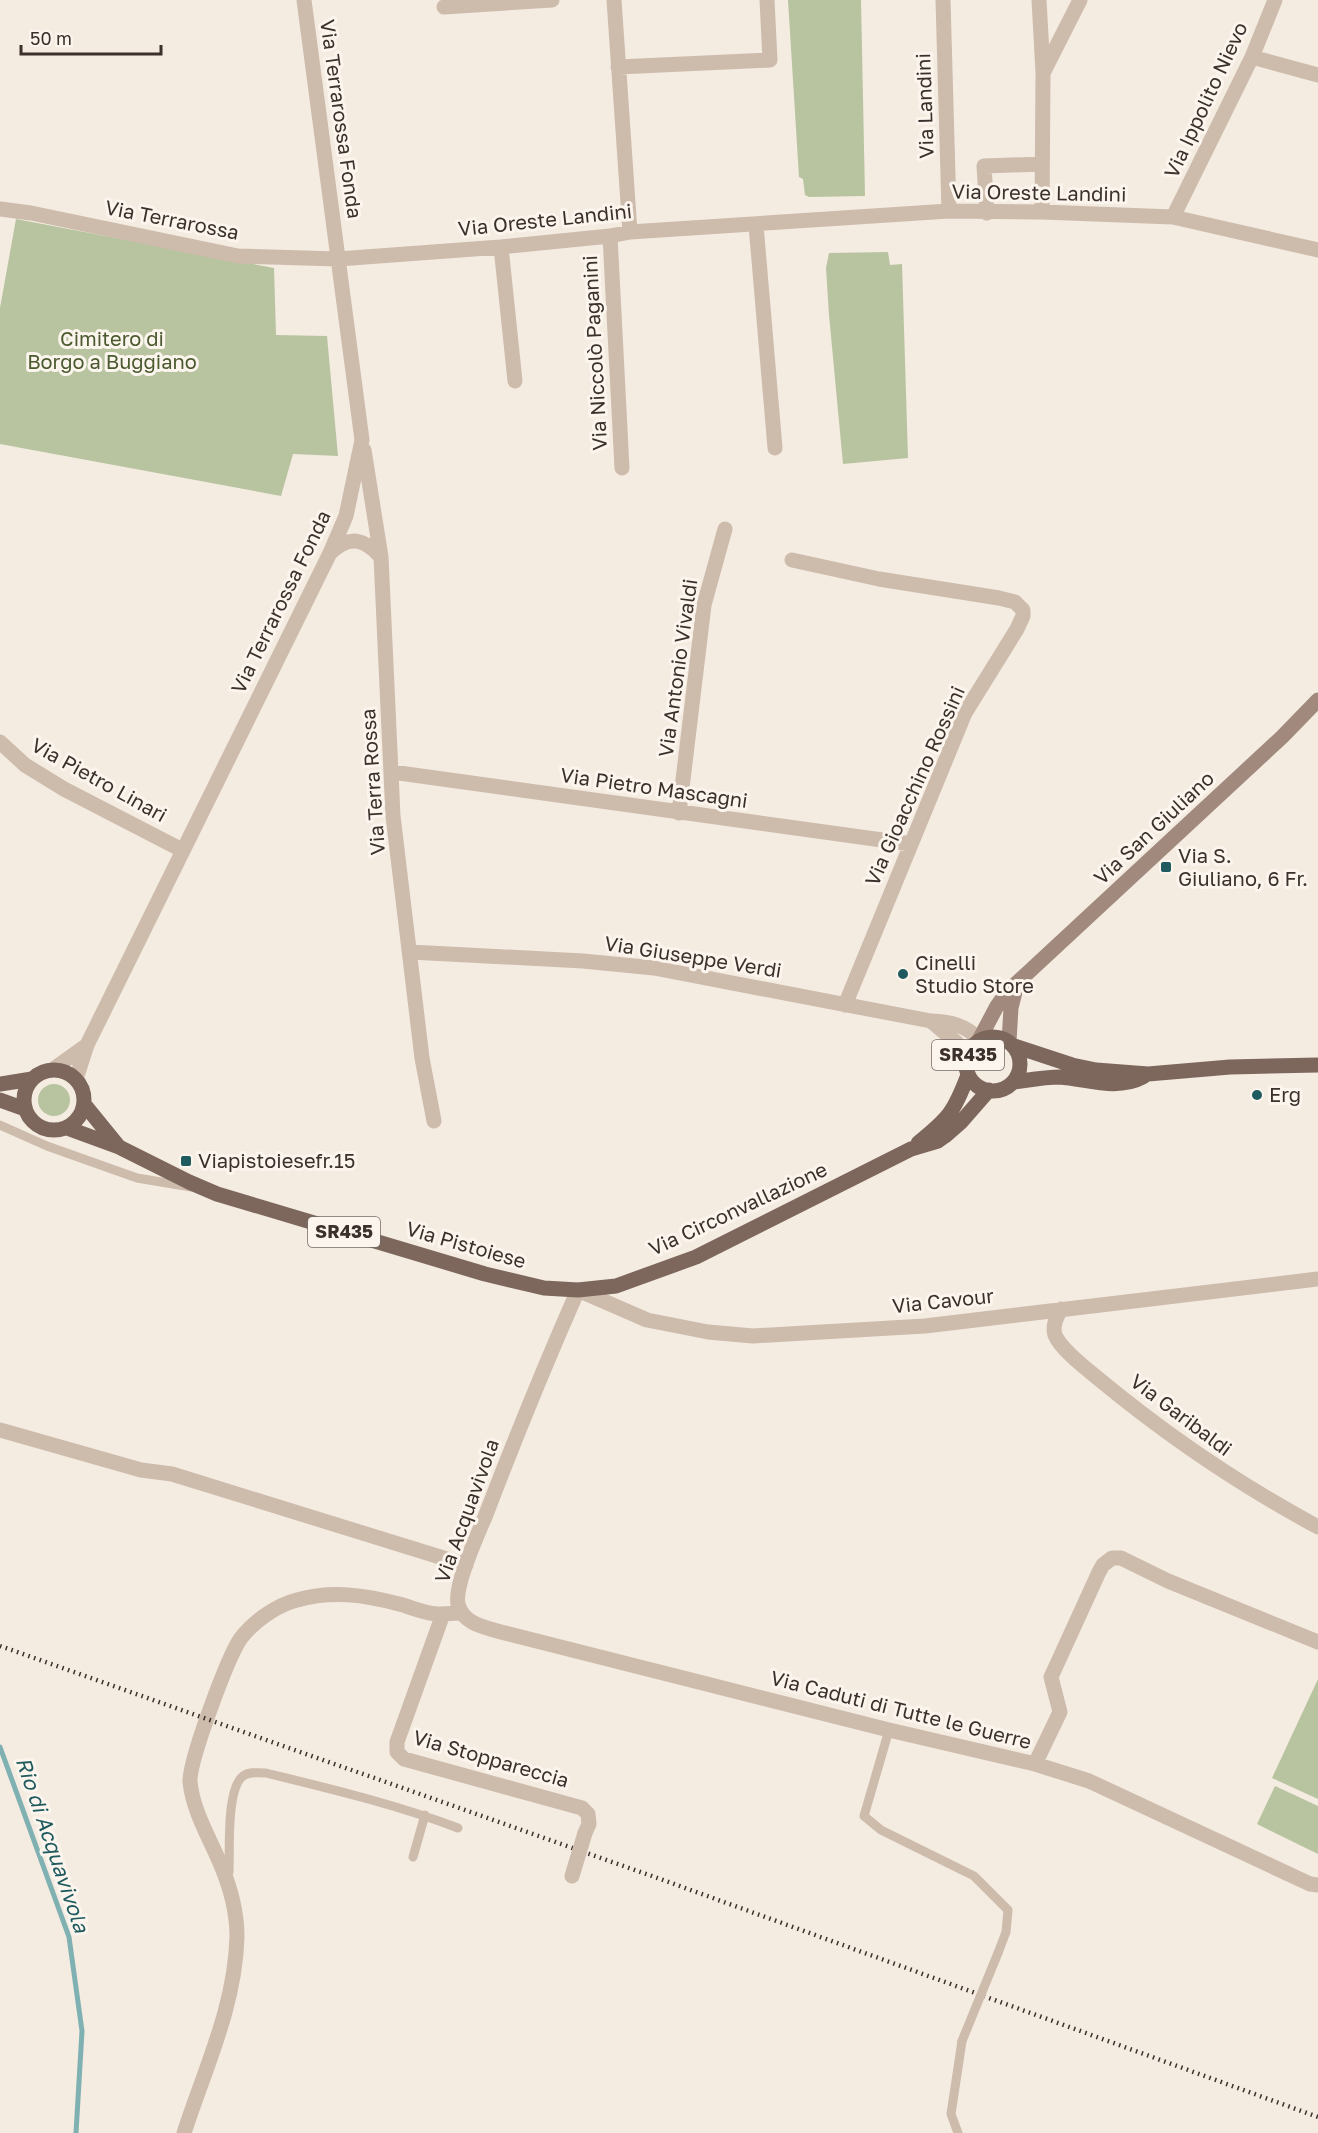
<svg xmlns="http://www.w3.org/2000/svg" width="1318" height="2133" font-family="'Golos Text',sans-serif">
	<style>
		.green { fill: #b8c4a0 }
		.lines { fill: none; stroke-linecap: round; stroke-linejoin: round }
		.stream { stroke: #7fb0b2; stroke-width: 5 }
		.lane { stroke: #cdbbac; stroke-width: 9 }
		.street { stroke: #cdbbac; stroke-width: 15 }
		.secondary { stroke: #a18a7d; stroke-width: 15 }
		.primary { stroke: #7d675c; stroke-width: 15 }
		.rail { stroke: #3b302b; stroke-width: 4.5; stroke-dasharray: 1.5 4.5; stroke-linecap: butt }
		.lane-bridge { stroke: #cdbbac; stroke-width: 9 }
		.street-bridge { stroke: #cdbbac; stroke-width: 15 }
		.poi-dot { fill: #1f5a5e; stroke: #fbf5ee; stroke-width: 2 }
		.labels { text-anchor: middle; stroke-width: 6; stroke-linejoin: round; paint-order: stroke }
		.shield { fill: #fbf5ee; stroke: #756b66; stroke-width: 1.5 }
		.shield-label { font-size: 18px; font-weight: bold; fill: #3b302b }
		.street-label { font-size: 20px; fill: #3b302b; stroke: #fbf5ee }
		.park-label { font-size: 20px; fill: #4a5a2e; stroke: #fbf5ee }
		.poi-label { font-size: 20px; fill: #3b302b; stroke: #fbf5ee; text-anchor: start }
		.water-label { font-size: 21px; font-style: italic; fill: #1f5a5e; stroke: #fbf5ee }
	</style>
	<rect width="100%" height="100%" fill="#f4ebe1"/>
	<path class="green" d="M788,0H861L865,196L809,197L805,195L803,179L799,177Z
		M16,219L274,268L276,335L327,336L338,456L293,454L281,496L0,444V308Z
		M888,252L890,265L902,264L908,458L843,464L829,315L826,268L829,253Z
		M38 1100a16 16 0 1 1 32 0a16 16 0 1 1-32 0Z
		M1318,1679V1799L1272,1778Z
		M1275,1786L1318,1806V1854L1257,1824Z"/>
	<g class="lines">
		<path class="stream" d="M0,1747L69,1937L82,2031L76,2133"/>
		<path class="lane" d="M0,1125L47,1146L137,1178L191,1187
			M889,1730L864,1816L881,1830L974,1876L1008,1910L1006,1932L998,1953
			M413,1857L425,1815
			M224,1874L229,1872C230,1851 226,1789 243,1776C250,1771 258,1773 266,1773C331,1789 395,1804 458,1828
			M958,2133L951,2114L962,2041"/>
		<path class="street" d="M614,0L630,232
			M943,0L949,211
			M1039,0L1043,72
			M444,7L552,0
			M1252,57L1318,75
			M618,67L770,60L767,0
			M0,209L31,213L238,256L338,259L501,247L610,236L630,232L949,211L1042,212L1173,217L1318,250
			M1042,212L1043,73L1080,0
			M987,213L984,166L1042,164
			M1173,217L1252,57L1275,0
			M756,225L775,448
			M610,236L622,468
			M501,247L515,381
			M364,450L381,557L393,816L422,1058L434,1121
			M330,553C349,535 364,538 381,557
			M792,560L879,579L999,598L1015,602L1023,610V616L1017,629L965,713L845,1005
			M0,742L25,765L64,789L182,850
			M392,772L911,844
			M679,813L704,605L725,529
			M410,952L583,961L654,968L931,1021C950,1022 967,1025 979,1040
			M931,1021L957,1043L967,1056
			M52,1070L87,1045
			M76,1079L87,1045L330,553L346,516L362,440L304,0
			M1318,1279L925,1326L753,1336L708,1332L647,1320L578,1290C545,1365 514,1441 485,1517C477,1536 454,1586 458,1604C463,1624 484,1627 501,1632L889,1730L1035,1764L1089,1781L1310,1884L1318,1885
			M1061,1309C1057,1317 1052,1325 1055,1335C1061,1350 1088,1370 1100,1380C1169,1437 1240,1485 1318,1527
			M0,1430L141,1470L172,1474L466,1565
			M443,1614L397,1742V1752L404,1759L582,1808L588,1814L589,1824L585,1833
			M1035,1764L1060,1712L1051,1677L1099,1572L1103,1565L1112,1558H1121L1168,1581L1318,1642
			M184,2133C205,2068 235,2007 237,1937C237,1912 230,1886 220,1863C209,1837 193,1811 190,1782C189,1761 228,1656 241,1638C254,1621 277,1605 297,1600C332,1590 365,1595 399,1604C411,1607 426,1614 439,1614C446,1614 454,1613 461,1613"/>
		<path class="secondary" d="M979,1040L997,1006L1007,992L1282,737L1318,700
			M1009,1041L1011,1008L1017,984"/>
		<path class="primary" d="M966 1064a27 27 0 1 1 54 0a27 27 0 1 1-54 0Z
			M1014,1046L1072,1065L1096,1070L1148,1074L1230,1067L1318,1065
			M24 1100a30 30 0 1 1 60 0a30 30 0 1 1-60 0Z
			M1014,1082C1029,1080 1045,1077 1060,1077C1087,1079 1117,1091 1143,1077
			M0,1084L32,1079
			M0,1100L25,1109
			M84,1104L119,1147
			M67,1128L119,1147L189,1182L217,1194L485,1274L544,1288L578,1290L616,1286L696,1257L911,1149L938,1141L945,1136L961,1122L989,1090
			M918,1143C949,1118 954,1112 968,1075"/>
		<path class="rail" d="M0,1646L652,1876L1318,2117"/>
		<path class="lane-bridge" d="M962,2041L998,1953"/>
		<path class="street-bridge" d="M572,1876L585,1833"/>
	</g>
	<g class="poi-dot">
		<rect x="1160" y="861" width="12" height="12" rx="3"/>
		<circle cx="903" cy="974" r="6"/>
		<circle cx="1257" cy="1095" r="6"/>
		<rect x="180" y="1155" width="12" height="12" rx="3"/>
	</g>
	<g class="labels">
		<g class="shield">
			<rect x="932" y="1040" width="72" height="30" rx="4.5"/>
			<rect x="308" y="1217" width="72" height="30" rx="4.5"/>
		</g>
		<g class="shield-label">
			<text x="968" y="1061">SR435</text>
			<text x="344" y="1238">SR435</text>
		</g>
		<g class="street-label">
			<text transform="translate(1206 100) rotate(-65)" y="7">Via Ippolito Nievo</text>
			<text transform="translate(925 106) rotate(-92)" y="7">Via Landini</text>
			<text transform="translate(341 119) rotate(82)" y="7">Via Terrarossa Fonda</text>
			<text transform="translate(1039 193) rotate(1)" y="7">Via Oreste Landini</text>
			<text transform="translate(172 220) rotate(11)" y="7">Via Terrarossa</text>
			<text transform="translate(545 220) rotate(-6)" y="7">Via Oreste Landini</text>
			<text transform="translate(595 353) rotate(-93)" y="7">Via Niccolò Paganini</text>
			<text transform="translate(281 602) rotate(-64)" y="7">Via Terrarossa Fonda</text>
			<text transform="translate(678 668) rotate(-82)" y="7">Via Antonio Vivaldi</text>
			<text transform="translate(99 780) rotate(29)" y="7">Via Pietro Linari</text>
			<text transform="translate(373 782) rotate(-94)" y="7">Via Terra Rossa</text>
			<text transform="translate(915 786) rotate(-66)" y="7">Via Gioacchino Rossini</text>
			<text transform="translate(654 788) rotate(8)" y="7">Via Pietro Mascagni</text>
			<text transform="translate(1154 828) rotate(-43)" y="7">Via San Giuliano</text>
			<text transform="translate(693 957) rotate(9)" y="7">Via Giuseppe Verdi</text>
			<text transform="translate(738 1209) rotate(-25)" y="7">Via Circonvallazione</text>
			<text transform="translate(466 1245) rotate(16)" y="7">Via Pistoiese</text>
			<text transform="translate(943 1301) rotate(-6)" y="7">Via Cavour</text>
			<text transform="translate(1181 1415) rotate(37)" y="7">Via Garibaldi</text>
			<text transform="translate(467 1511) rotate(-70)" y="7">Via Acquavivola</text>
			<text transform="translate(901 1710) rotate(14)" y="7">Via Caduti di Tutte le Guerre</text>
			<text transform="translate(491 1759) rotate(16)" y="7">Via Stoppareccia</text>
		</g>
		<g class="park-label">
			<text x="112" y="346">Cimitero di<tspan x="112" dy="23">Borgo a Buggiano</tspan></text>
		</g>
		<g class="poi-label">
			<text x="1178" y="863">Via S.<tspan x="1178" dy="23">Giuliano, 6 Fr.</tspan></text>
			<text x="915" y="970">Cinelli<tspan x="915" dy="23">Studio Store</tspan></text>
			<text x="1269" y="1102">Erg</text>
			<text x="198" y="1168">Viapistoiesefr.15</text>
		</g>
		<g class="water-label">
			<text transform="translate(52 1845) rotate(71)" y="7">Rio di Acquavivola</text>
		</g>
	</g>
	<path d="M21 45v9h140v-9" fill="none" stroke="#3b302b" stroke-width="3"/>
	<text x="30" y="45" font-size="18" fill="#3b302b" stroke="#fbf5ee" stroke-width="4.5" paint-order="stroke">50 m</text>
</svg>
